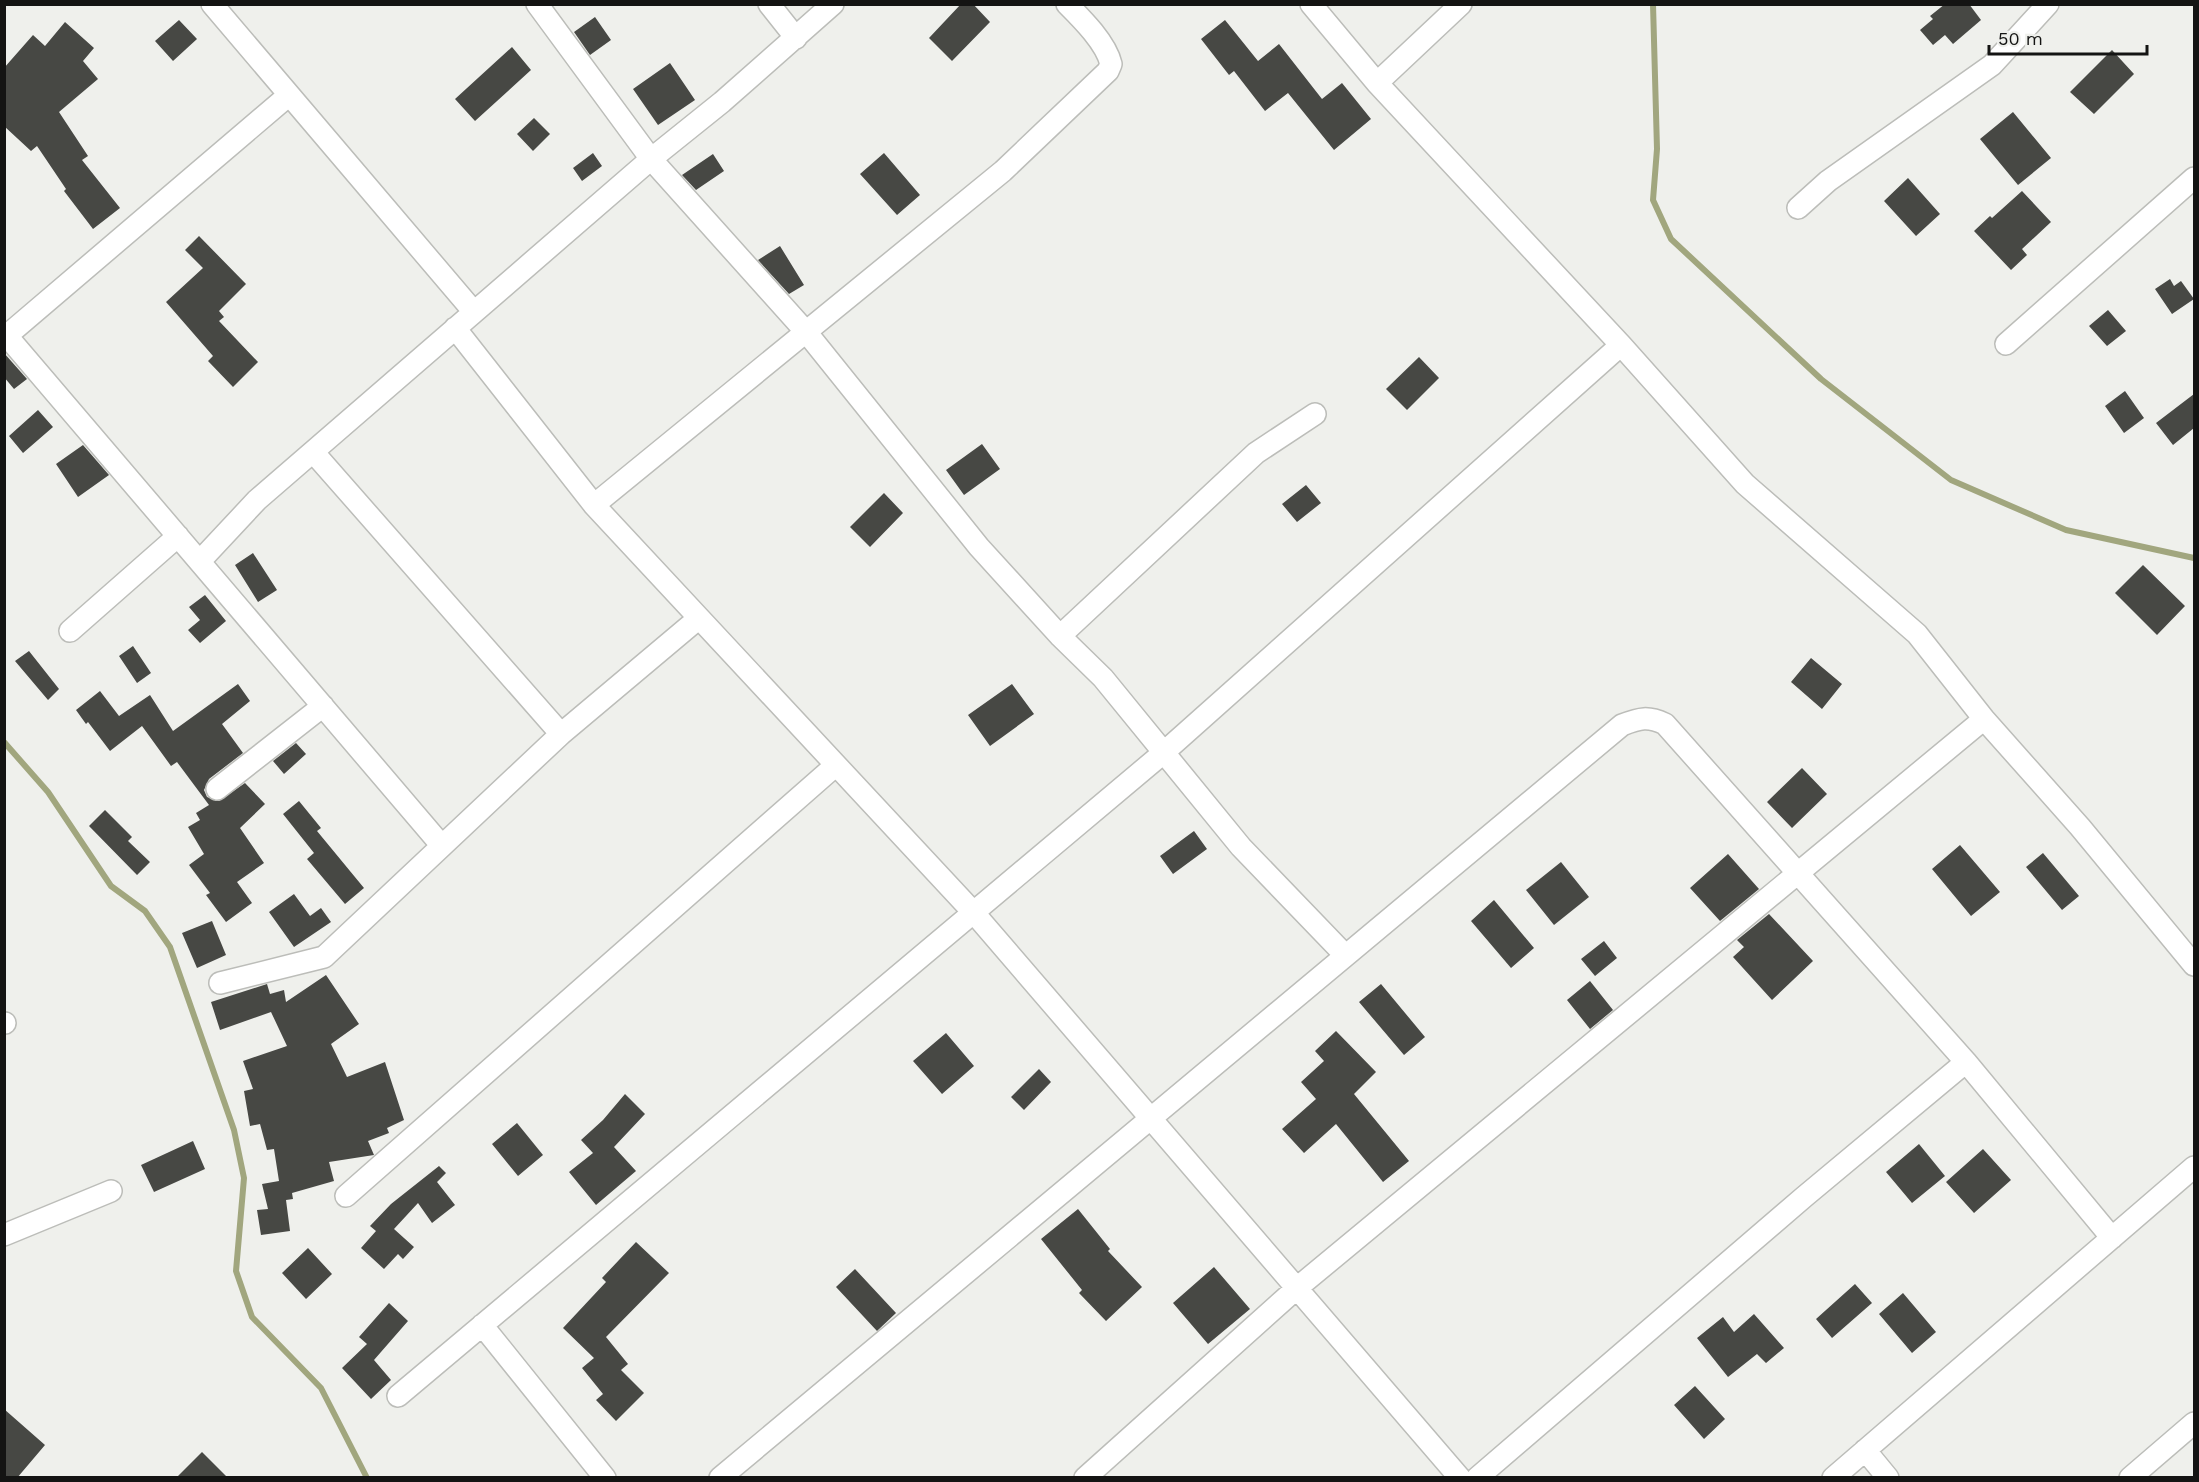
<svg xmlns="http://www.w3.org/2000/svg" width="2199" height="1482" font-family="'Work Sans',sans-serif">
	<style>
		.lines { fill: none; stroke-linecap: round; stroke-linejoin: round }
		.stream { stroke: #a1a67e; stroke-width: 6 }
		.building { fill: #474844 }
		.street-casing { stroke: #bcbdb9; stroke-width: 24 }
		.street { stroke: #fff; stroke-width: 21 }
	</style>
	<rect width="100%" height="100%" fill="#eff0ec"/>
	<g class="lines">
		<path class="stream" d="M1653,4L1657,149L1653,200L1671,239L1821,379L1951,480L2066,530L2194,558
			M4,742L48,792L111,886L145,911L170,947L234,1130L244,1178L236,1271L252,1317L321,1388L367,1478"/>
	</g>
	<path class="building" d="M961,4H973L990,22L952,61L929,38Z
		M1945,4H1969L1981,20L1953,44L1945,35L1933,45L1920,30L1933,19L1930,16Z
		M595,17L611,40L590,55L574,32Z
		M179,20L197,39L173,61L155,41Z
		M1225,20L1258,61L1279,44L1322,99L1342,83L1371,119L1334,150L1288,93L1265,111L1234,71L1229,75L1201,39Z
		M65,22L94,48L83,61L98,79L59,112L88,156L82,160L120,208L93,229L64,191L66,189L37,146L31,151L4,126V68L33,35L45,46Z
		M512,47L531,70L475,121L455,99Z
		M2112,50L2134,74L2094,114L2070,92Z
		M670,63L695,100L658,125L633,89Z
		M2013,112L2051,158L2018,185L1980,139Z
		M534,118L550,134L533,151L517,134Z
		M593,153L602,166L582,181L573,168Z
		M884,153L920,195L897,215L860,174Z
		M713,154L724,171L696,190L682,175Z
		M1908,178L1940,214L1916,236L1884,201Z
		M2022,191L2051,222L2022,249L2027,255L2011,270L1974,231L1990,216L1992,218Z
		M199,236L246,284L219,311L224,317L219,321L258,362L233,387L208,361L213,356L166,302L203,268L185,250Z
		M780,246L804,285L789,294L758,260Z
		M2170,279L2174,286L2181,281L2194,299L2172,314L2155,289Z
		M2108,310L2126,331L2107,346L2089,326Z
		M4,353L27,379L14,389L4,377Z
		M1419,357L1439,378L1407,410L1386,389Z
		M2125,391L2144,418L2124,433L2105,406Z
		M2194,394V428L2173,445L2156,423Z
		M38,410L53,427L23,453L9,436Z
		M982,444L1000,469L964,495L946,470Z
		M83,445L109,475L78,497L56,464Z
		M1306,485L1321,503L1297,522L1282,504Z
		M884,493L903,513L870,547L850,527Z
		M253,553L277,590L258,602L235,565Z
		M2143,565L2185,606L2157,635L2115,593Z
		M205,595L226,621L200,643L188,630L200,620L189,607Z
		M133,646L151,673L137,683L119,656Z
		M29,651L59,689L48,700L15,661Z
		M1811,658L1842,684L1822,709L1791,682Z
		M238,684L250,701L222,724L243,753L209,779L204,790L207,797L219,801L245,783L265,804L240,828L264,863L237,882L252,903L226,922L206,895L210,893L189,865L204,854L188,827L200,820L196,813L209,805L177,762L171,766L142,726L110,751L88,722L86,724L76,710L100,691L119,716L150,695L173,731Z
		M1012,684L1034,714L990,746L968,715Z
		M296,743L306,754L284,774L273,761Z
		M1802,768L1827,794L1792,828L1767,802Z
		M299,801L321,828L317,831L364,888L345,904L307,859L314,853L283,814Z
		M105,810L132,837L128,841L150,862L137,875L89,826Z
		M1194,831L1207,849L1173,874L1160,856Z
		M1960,845L2000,892L1971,916L1932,869Z
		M2043,853L2079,896L2062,910L2026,867Z
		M1728,854L1759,889L1720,921L1690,888Z
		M1561,862L1589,897L1554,925L1526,890Z
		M294,894L310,916L321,908L331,922L294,947L269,912Z
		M1494,900L1534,948L1511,968L1471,921Z
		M1769,914L1813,961L1772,1000L1733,957L1744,947L1737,940Z
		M212,921L226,955L197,968L182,933Z
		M1604,941L1617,958L1595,976L1581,959Z
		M326,975L359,1024L331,1044L347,1077L385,1062L404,1120L387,1128L389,1133L368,1141L374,1155L329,1162L334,1181L292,1193L293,1199L286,1200L290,1231L261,1235L257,1210L268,1209L262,1184L279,1181L274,1149L267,1150L260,1124L250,1126L244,1091L253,1089L243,1061L287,1046L271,1012L220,1030L211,1002L267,984L270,994L284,990L286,1002Z
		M1590,981L1613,1010L1590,1029L1567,1000Z
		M1381,984L1425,1037L1404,1055L1359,1002Z
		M1336,1031L1376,1072L1354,1094L1409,1161L1383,1182L1336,1124L1304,1153L1282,1129L1316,1099L1301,1082L1324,1061L1315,1051Z
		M946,1033L974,1066L942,1094L913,1061Z
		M1039,1069L1051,1082L1024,1110L1011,1097Z
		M625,1094L645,1114L614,1147L636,1171L596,1205L569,1172L593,1153L581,1140L603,1120Z
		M517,1123L543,1155L518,1176L492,1144Z
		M193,1141L205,1169L154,1192L141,1165Z
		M1919,1144L1945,1176L1912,1203L1886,1172Z
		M1983,1149L2011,1180L1974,1213L1946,1182Z
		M439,1166L446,1173L437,1182L455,1205L432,1223L418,1203L394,1229L414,1247L403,1259L398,1254L384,1269L361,1248L376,1231L370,1226L391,1204Z
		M1078,1209L1110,1249L1108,1251L1142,1287L1106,1321L1079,1293L1082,1290L1041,1239Z
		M636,1242L669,1273L606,1337L628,1364L621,1370L644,1393L616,1421L596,1400L603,1394L582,1368L594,1358L563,1328L606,1282L602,1278Z
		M308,1248L332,1274L306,1299L282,1273Z
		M1214,1267L1250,1309L1208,1344L1173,1303Z
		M855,1269L896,1313L877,1331L836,1287Z
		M1855,1284L1872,1303L1832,1338L1816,1319Z
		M1903,1293L1936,1332L1912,1353L1879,1314Z
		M389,1303L408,1321L374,1360L391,1380L371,1399L342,1368L367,1344L359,1337Z
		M1754,1314L1784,1348L1766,1363L1757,1354L1728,1377L1697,1338L1723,1317L1734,1332Z
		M1695,1386L1725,1419L1704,1439L1674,1405Z
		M4,1409L45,1445L17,1478H4Z
		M202,1452L228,1478H176Z"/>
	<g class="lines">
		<defs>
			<path id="street" d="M212,4L474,312
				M537,4L651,159L807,333L979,547L1060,636L1103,678L1241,847L1345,955
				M769,4L796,38
				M1311,4L1377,83L1621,345L1745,484L1917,634L1984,719L2080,827L2194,965
				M1377,83L1461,4
				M1798,208L1828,181L1992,65L2048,4
				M455,328L594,505L974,913L1460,1478
				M7,336L442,846
				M4,338L289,95
				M2006,344L2194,178
				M314,453L561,734
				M594,505L1003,171L1108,71L1111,64C1106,43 1083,20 1067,4
				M200,561L257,500L651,159L722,102L833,4
				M70,631L178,536
				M1060,636L1256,453L1315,414
				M217,789L323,706
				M220,983L324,957L561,734L699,618
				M4,1023H5
				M346,1196L836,765
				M4,1235L111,1191
				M482,1325L605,1478
				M398,1396L1162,754L1621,345
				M1865,1450L1888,1478
				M720,1478L1622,725C1640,718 1648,716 1665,724L1966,1062L2112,1238
				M1085,1478L1297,1288L1984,719
				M1477,1478L1804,1197L1966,1062
				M1833,1478L2194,1167
				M2130,1478L2194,1423"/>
		</defs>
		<use href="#street" class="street-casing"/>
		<use href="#street" class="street"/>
	</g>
	<rect width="2199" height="1482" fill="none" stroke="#141413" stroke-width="12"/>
	<path d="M1989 45v9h158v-9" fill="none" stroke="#141413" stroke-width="3"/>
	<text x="1998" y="45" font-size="18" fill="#141413" stroke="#eff0ec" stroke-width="4.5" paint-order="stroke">50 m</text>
</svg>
